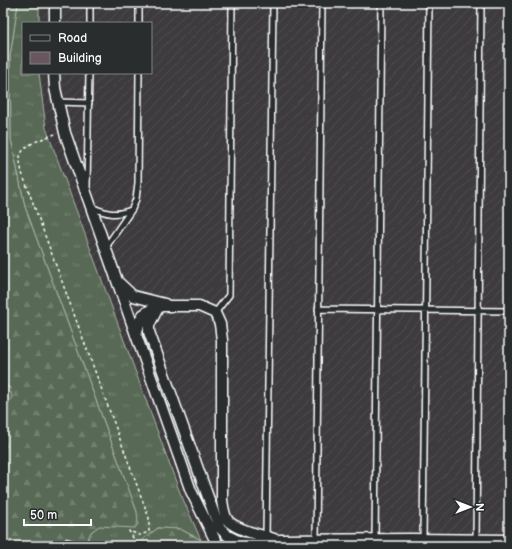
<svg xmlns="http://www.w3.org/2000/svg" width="512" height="549" font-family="'Balsamiq Sans',sans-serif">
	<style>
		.industrial { fill: url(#industrial-furrows) }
		.grass { fill: url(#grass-tufts); stroke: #acb5aa }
		.forest { fill: url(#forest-firs); stroke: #acb5aa }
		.wetland { fill: url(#wetland-marsh); stroke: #acb5aa }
		.building { fill: url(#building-back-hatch); stroke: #fff }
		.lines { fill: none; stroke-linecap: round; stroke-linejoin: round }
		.lane-casing { stroke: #fff; stroke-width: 8 }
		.street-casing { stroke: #fff; stroke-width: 13 }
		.path { stroke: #fff; stroke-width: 1.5; stroke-dasharray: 3 3; stroke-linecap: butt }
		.lane { stroke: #2a2d2e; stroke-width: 5 }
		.street { stroke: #2a2d2e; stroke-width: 10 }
	</style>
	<defs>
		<pattern id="industrial-furrows" width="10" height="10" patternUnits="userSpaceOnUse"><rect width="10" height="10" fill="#3d3a3c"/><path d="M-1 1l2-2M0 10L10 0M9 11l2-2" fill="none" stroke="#504e50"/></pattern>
		<pattern id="grass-tufts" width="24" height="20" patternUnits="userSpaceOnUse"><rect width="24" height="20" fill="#586b55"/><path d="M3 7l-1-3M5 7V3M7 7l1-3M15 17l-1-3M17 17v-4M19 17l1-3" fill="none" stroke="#71816e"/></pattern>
		<pattern id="forest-firs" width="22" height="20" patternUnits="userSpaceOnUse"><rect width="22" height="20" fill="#586b55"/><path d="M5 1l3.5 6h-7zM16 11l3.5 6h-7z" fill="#71816e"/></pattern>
		<pattern id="wetland-marsh" width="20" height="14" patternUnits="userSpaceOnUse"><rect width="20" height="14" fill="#586b55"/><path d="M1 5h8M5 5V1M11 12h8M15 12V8" fill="none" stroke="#71816e"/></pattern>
		<pattern id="building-back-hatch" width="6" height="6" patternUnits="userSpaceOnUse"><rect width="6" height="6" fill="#68575e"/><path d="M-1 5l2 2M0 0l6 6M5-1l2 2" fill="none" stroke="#7f7076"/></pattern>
	</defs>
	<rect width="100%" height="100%" fill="#2a2d2e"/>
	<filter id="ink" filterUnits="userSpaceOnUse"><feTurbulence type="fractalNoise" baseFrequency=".025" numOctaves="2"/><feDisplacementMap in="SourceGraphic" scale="8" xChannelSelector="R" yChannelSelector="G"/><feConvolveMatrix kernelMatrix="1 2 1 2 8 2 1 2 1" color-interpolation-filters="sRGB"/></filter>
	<g filter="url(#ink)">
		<path class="industrial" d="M39,3H509V546H203L179,490L46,128L39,78V73H151V23H39Z"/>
		<path class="grass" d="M18,3H39V23H23V73H39L46,128L179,490L201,540L180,529L158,528L142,540L147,546H82L86,544L91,532L99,526L137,512L25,207L11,139L10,57Z"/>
		<path class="forest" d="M3,3H18L10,57L11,139L25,207L137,512L138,524L135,528L99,526L91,532L86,544L66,538L63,546H3V409H5L10,388L3,385Z
			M158,528L180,529L201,540L203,546H147L142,540Z"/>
		<path class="wetland" d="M3,385L10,388L12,397L5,409H3Z"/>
		<path class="building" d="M66,538L87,544V546H63Z"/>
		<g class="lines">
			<defs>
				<path id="lane" d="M90,23V3
					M139,23V3
					M58,102L89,103
					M87,187L89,73
					M91,207C107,214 115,216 131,210
					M106,247L132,209L136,199L138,183L139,73
					M318,309L509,311
					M215,313L229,295L232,3
					M266,536L273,3
					M375,539L381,3
					M423,539L429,3
					M316,540L322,3
					M476,540L481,3"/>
				<path id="street" d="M55,23V3
					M54,73L55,88L65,133L191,491L218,546
					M119,283L133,296L165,304
					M159,306L149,325V332L214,514L220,528L228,536L240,542L254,544L280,540L411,539L509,540
					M136,335L140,321L143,315L152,309L159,306H199L215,313L220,324L222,340V500C223,507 224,517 229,522C240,531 261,535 274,539"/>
			</defs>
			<use href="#lane" class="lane-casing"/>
			<use href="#street" class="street-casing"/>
			<path class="path" d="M55,134C45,138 27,143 22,152C18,158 21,167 22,173L149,518V532L140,535L129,531L138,546"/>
			<use href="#lane" class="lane"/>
			<use href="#street" class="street"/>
		</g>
	</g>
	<rect width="512" height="549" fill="none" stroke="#2a2d2e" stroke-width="16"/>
	<rect x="8" y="8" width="496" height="533" fill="none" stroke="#fff" stroke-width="1.5" filter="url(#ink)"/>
	<rect x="22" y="22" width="130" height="52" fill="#2a2d2e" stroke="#7f8182"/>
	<rect x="30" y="35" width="20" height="6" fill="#2a2d2e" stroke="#7f8182"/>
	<text x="58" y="42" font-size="12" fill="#ffffff">Road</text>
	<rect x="30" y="52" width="20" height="12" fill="#68575e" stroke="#7f8182"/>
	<text x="58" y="62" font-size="12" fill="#ffffff">Building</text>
	<g transform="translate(470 507) rotate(90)" stroke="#2a2d2e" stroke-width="3" paint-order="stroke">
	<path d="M0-3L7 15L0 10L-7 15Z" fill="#ffffff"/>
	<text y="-6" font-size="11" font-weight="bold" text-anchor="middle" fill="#ffffff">N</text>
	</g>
	<path d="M24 519v6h67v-6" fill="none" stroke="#ffffff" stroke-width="2"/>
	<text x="30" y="519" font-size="12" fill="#ffffff" stroke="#2a2d2e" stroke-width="3" paint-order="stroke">50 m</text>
</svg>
